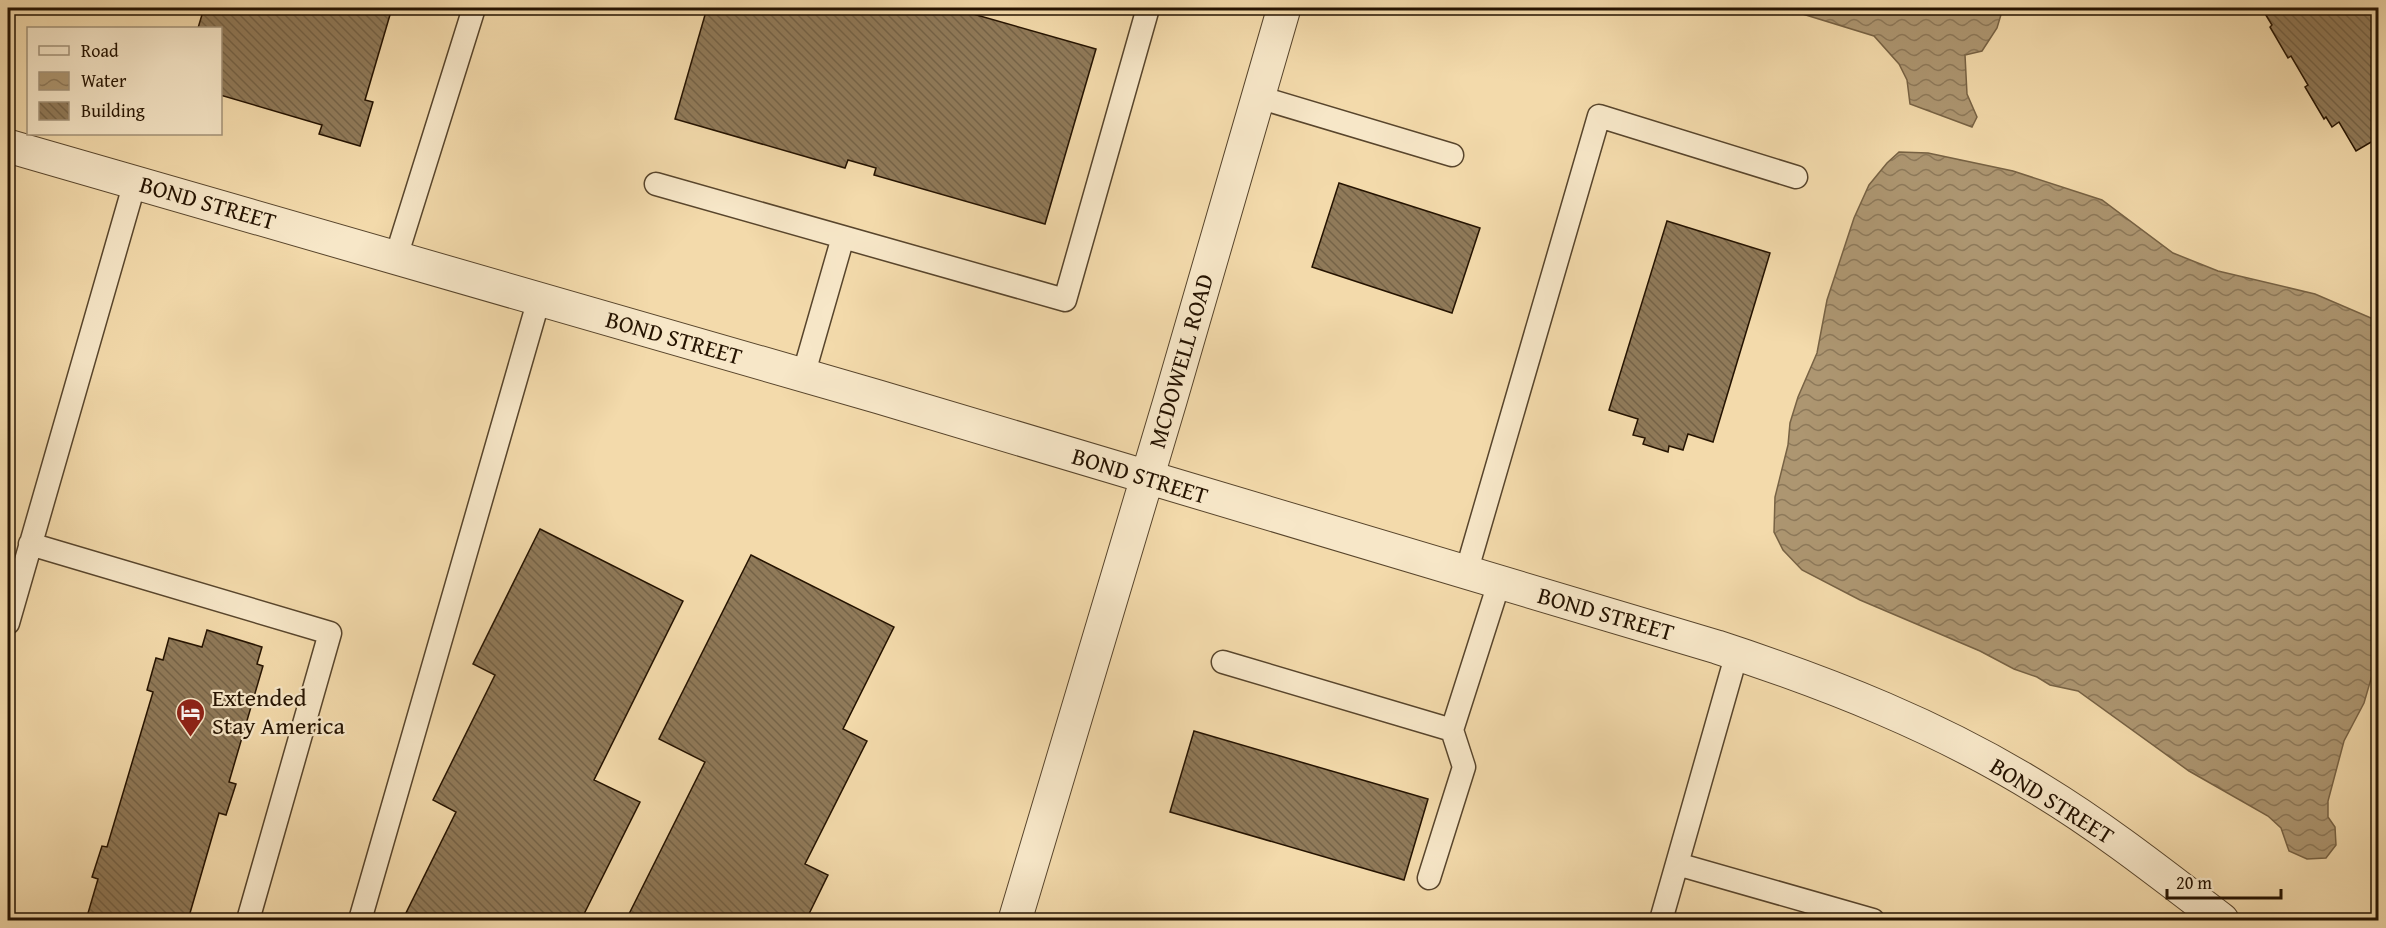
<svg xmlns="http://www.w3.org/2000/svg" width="2386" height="928" font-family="'Gentium Book Plus',serif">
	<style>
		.water { fill: url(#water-waves); stroke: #776244; stroke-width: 1.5 }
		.building { fill: url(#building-back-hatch); stroke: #251301; stroke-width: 1.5 }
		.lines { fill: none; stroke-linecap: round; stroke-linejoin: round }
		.lane-casing { stroke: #58452c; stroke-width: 25 }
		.street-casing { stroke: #58452c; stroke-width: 35 }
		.lane { stroke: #f7e7c8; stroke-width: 22 }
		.street { stroke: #f7e7c8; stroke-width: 33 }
		.labels { text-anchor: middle; stroke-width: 4.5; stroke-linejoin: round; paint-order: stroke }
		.street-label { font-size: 24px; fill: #251301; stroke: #f7e7c8 }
		.poi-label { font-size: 24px; fill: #251301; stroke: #f7e7c8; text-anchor: start }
	</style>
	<defs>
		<pattern id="water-waves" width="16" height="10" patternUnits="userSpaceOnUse" patternTransform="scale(1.5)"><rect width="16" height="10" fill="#ad9671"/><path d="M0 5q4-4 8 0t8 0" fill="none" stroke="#8d795a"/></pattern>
		<pattern id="building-back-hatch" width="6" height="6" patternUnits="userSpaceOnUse" patternTransform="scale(1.5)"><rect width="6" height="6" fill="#907a59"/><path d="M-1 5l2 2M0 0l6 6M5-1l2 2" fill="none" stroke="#756347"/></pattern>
	</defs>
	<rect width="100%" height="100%" fill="#f3daab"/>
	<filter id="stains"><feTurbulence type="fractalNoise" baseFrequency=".00333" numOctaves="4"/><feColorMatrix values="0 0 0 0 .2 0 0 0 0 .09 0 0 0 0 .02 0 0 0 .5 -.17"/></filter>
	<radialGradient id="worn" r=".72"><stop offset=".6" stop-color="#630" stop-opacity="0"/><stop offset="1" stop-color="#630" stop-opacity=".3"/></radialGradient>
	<path class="water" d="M1783,8H2003L1997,28L1982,51L1965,55L1967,94L1977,117L1972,127L1910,104L1907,80L1899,64L1874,36Z
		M1899,152L1928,153L2013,171L2102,200L2173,253L2218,271L2315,294L2378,321V655L2364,703L2344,741L2328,801V817L2335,827L2336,845L2326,858L2307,859L2289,851L2281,828L2268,816L2189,771L2078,691L2050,685L2037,677L2014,669L1980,651L1860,600L1802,570L1783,550L1774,532L1775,497L1788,445L1790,423L1798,397L1817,353L1827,300L1854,218L1869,185L1887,163Z"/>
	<path class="building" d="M204,8H392L365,100L373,102L360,146L319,134L322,125L220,95V28H198Z
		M707,8H952L1096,49L1045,224L874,175L876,168L848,160L845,168L675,119Z
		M2258,8H2378V138L2356,151L2339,122L2332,127L2326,117L2324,119L2305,87L2308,85L2291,56L2288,58L2270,27L2272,25L2264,12L2261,13Z
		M1339,183L1480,228L1452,313L1312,267Z
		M1667,221L1770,253L1713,442L1688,434L1683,450L1669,446L1668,452L1643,444L1645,438L1633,435L1638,419L1609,410Z
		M540,529L683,601L594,780L640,802L581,920H421L406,913L456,812L433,800L495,675L473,664Z
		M751,555L894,627L843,729L867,741L805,864L828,875L806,920H626L705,762L659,739Z
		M207,630L262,647L257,664L263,666L229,782L236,784L226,815L219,813L188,920H86L98,879L92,877L102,846L107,847L153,692L147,690L156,658L163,660L169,638L202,647Z
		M1194,731L1428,799L1404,880L1170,812Z"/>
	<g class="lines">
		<defs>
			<path id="lane" d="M1258,97L1452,155
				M656,184L1065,300L1148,8
				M396,257L474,8
				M803,376L843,237
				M30,544L330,633L248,920
				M1466,573L1599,116L1796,177
				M8,623L135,182
				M1223,662L1452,730L1499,583
				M1677,864L1873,920
				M1429,878L1464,767L1452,730
				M360,920L539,299
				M1661,920L1737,653"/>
			<path id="street" d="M8,146L879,397L1717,647C1830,684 1940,727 2041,790C2105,829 2163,875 2222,920
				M1015,920L1170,401L1284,8"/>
		</defs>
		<use href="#lane" class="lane-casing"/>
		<use href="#street" class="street-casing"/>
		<use href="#lane" class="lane"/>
		<use href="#street" class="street"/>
	</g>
	<defs>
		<symbol id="hotel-pin" viewBox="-11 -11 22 30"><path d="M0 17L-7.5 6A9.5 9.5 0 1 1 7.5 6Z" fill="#8f2418" stroke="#f7e7c8"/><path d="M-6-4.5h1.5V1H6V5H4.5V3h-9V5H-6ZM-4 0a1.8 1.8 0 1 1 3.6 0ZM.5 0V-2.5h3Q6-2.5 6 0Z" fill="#fff"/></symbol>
	</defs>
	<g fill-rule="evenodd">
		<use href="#hotel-pin" x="174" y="696" width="33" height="45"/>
	</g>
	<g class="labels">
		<g class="street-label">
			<text transform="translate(208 203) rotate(16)" y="8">BOND STREET</text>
			<text transform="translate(674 338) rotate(16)" y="8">BOND STREET</text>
			<text transform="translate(1181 361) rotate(-74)" y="8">MCDOWELL ROAD</text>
			<text transform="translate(1140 476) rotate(17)" y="8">BOND STREET</text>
			<text transform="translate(1606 614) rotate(16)" y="8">BOND STREET</text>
			<text transform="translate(2052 801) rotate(32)" y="8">BOND STREET</text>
		</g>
		<g class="poi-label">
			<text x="212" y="706">Extended<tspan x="212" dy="28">Stay America</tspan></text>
		</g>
	</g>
	<rect width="2386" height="928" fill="none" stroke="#f3daab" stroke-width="30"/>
	<rect x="9" y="9" width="2368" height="910" fill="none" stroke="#251301" stroke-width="3"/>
	<rect x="15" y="15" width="2356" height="898" fill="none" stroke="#251301" stroke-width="1.5"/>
	<rect x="27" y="27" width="195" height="108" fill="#f7e7c8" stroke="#a39278" stroke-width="1.5"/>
	<rect x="39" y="46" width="30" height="9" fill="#f7e7c8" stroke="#a39278" stroke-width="1.5"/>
	<text x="81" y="57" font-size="18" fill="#251301">Road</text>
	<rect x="39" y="72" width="30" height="18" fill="url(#water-waves)" stroke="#a39278" stroke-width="1.5"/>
	<text x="81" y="87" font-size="18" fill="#251301">Water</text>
	<rect x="39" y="102" width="30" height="18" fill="url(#building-back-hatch)" stroke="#a39278" stroke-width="1.5"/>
	<text x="81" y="117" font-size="18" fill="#251301">Building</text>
	<path d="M2167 889v9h114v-9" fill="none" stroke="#251301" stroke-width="3"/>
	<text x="2176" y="889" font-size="18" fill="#251301" stroke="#f7e7c8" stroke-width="4.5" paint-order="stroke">20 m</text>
	<rect width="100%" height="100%" filter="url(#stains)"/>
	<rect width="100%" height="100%" fill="url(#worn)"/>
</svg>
